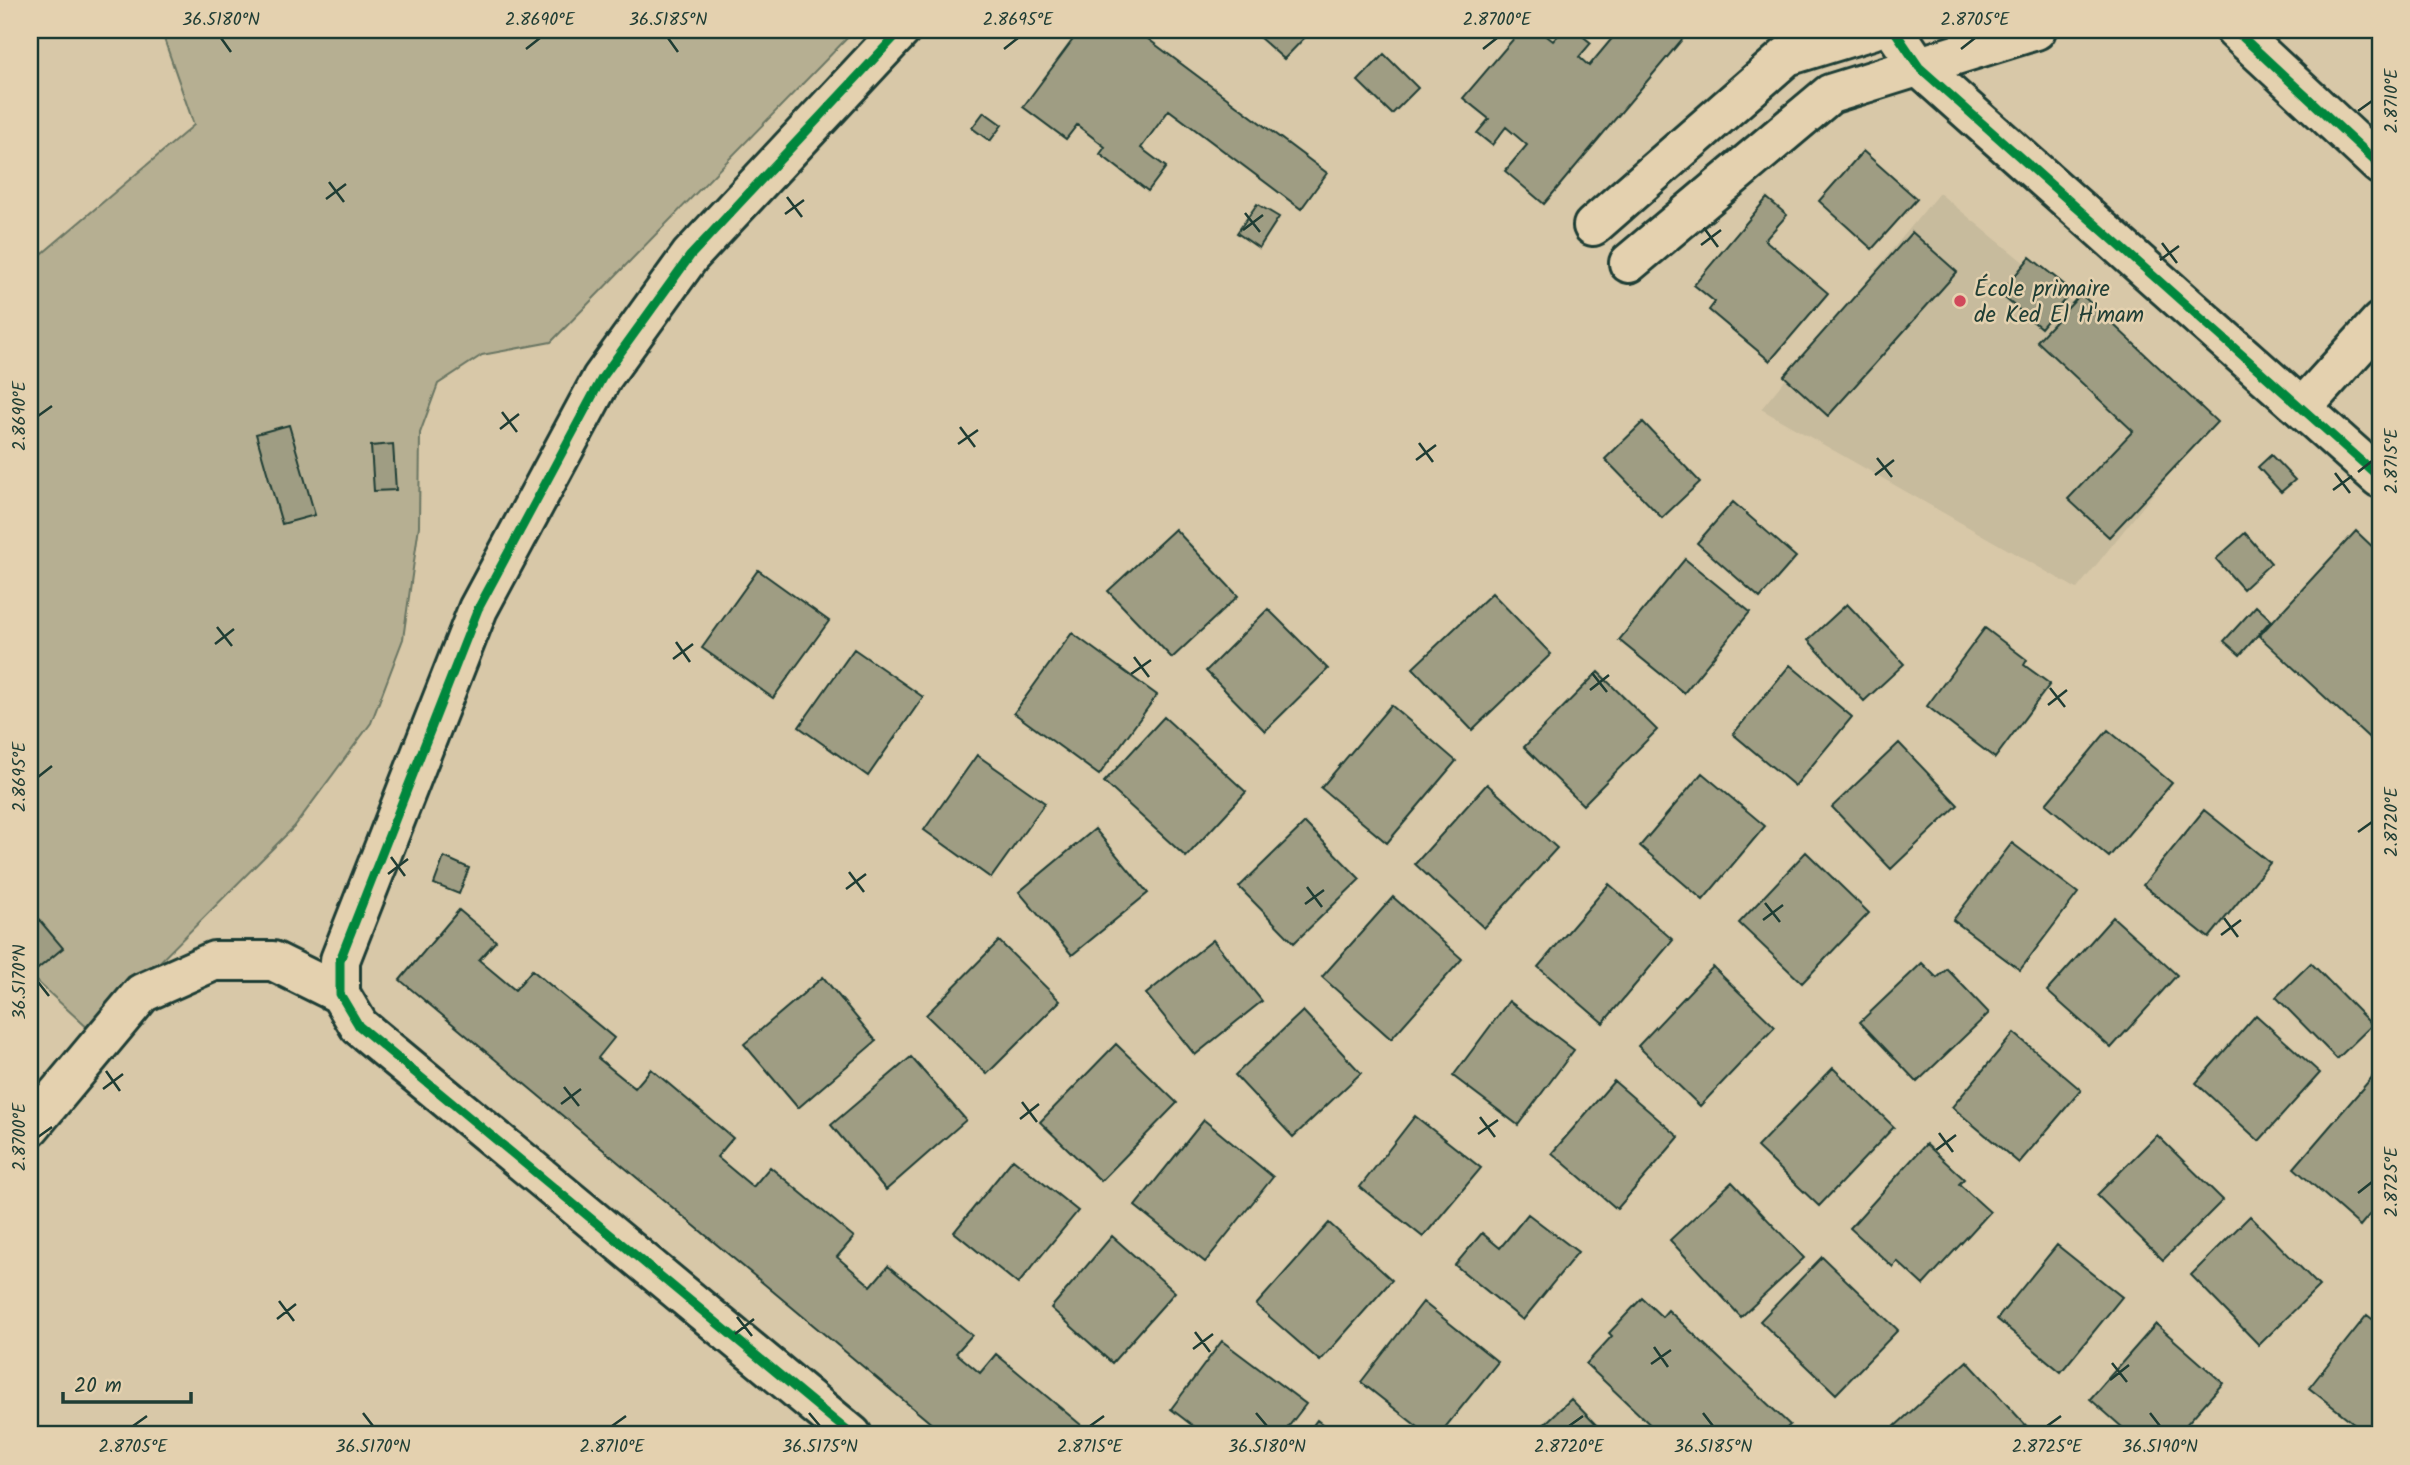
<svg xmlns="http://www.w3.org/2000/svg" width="2410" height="1465" font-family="Kalam,sans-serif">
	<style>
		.built { fill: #c7bb9d }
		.green { fill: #b6af92; stroke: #6a7663; stroke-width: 2 }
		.building { fill: #9f9d83; stroke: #1f3d34; stroke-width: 2 }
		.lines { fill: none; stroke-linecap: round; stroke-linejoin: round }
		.minor-casing { stroke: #1f3d34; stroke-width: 44 }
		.minor { stroke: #e4d1af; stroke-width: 38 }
		.cycleway-casing { stroke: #e4d1af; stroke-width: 13 }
		.cycleway { stroke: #00873e; stroke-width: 9 }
		.ticks { fill: none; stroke: #1f3d34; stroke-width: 2.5 }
		.poi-dot { fill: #d1495b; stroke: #e4d1af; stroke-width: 2.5 }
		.labels { text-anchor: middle; stroke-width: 5; stroke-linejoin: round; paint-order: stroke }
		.poi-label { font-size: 23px; fill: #1f3d34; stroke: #e4d1af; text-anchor: start }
		.neatline { fill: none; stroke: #1f3d34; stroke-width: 2.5 }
		.ticks-label { font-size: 18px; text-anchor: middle; fill: #1f3d34 }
	</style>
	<rect width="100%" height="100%" fill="#d8c8a8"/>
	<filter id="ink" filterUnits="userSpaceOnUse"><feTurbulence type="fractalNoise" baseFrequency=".0143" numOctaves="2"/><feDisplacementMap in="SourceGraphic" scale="14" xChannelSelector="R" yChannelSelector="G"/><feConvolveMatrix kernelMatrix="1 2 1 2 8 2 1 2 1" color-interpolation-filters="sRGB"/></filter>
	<g filter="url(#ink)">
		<path class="built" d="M1939,193L2214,418L2077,589L1761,409Z"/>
		<path class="green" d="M161,30H855L551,342L482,355L438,384L420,433L419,526L403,639L371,723L294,827L91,1031L30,975V264L194,125Z"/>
		<path class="building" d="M1080,30H1136L1327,173L1301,209L1169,110L1141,148L1166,167L1148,191L1100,154L1105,147L1077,125L1066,139L1023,107Z
			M1251,30H1312L1284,59Z
			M1521,30H1539L1553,41L1563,30H1575L1591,43L1579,57L1589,66L1619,30H1690L1544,204L1505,171L1527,145L1506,127L1492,145L1477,133L1489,119L1463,98Z
			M1384,54L1418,88L1392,114L1358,81Z
			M984,112L1002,125L990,141L972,128Z
			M1863,151L1917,199L1872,249L1819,201Z
			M1767,198L1787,215L1765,240L1828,293L1770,361L1709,310L1715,302L1694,285Z
			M1257,204L1279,217L1259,248L1237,233Z
			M1912,232L1957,272L1828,416L1784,376Z
			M2030,257L2072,291L2041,328L2000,294Z
			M2081,294L2217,422L2109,537L2068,499L2133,431L2037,341Z
			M1643,422L1700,482L1662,518L1605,459Z
			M289,425L315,515L282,524L256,434Z
			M393,444L396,490L374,491L371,446Z
			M2271,455L2295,480L2281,492L2258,467Z
			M1733,502L1796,557L1760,598L1697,543Z
			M1175,529L1238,596L1172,658L1108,591Z
			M2356,531L2380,554V748L2259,636Z
			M2245,533L2271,563L2243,589L2216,559Z
			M1685,559L1750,612L1684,693L1619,640Z
			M758,570L829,621L773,698L702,648Z
			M1492,593L1551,654L1472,730L1413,668Z
			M1847,604L1904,664L1864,701L1808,640Z
			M2256,606L2271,620L2240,655L2224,641Z
			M1268,609L1328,669L1265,731L1206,671Z
			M1985,628L2027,660L2024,665L2050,684L1995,758L1927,706Z
			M1072,633L1157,695L1099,775L1014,713Z
			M854,649L923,697L868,776L799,727Z
			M1790,665L1852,717L1795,786L1733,734Z
			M1598,672L1657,730L1583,805L1524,747Z
			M1391,705L1456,761L1387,843L1321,788Z
			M1164,717L1246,792L1186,857L1104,782Z
			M2108,730L2172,783L2109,857L2046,804Z
			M1899,743L1958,805L1891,869L1832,807Z
			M977,755L1045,803L991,878L924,830Z
			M1702,773L1765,826L1703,900L1640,846Z
			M1487,784L1557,848L1484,928L1415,864Z
			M2204,810L2270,863L2209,938L2143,885Z
			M1305,823L1360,879L1294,943L1239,887Z
			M1095,829L1148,893L1072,955L1019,892Z
			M2012,843L2078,893L2020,970L1953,920Z
			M1806,852L1869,913L1802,983L1739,923Z
			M444,857L469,868L459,894L434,884Z
			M1609,884L1673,940L1603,1023L1538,967Z
			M1393,897L1462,959L1391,1039L1322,977Z
			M31,910L63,948L34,972L30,967Z
			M459,910L496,941L479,960L515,990L532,970L614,1038L598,1058L635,1088L651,1069L733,1138L717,1157L753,1187L770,1167L854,1237L837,1257L871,1286L888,1266L972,1335L956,1353L980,1373L996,1354L1093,1435H945L400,980Z
			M2113,917L2177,975L2111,1048L2047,991Z
			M1213,940L1262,1001L1195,1055L1146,994Z
			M999,941L1060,1001L987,1074L926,1015Z
			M1922,963L1937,978L1947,969L1989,1013L1917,1082L1860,1022Z
			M2311,963L2372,1025L2337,1059L2276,997Z
			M1713,967L1775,1027L1700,1106L1638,1046Z
			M823,977L876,1041L798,1108L744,1044Z
			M1509,1001L1574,1050L1518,1125L1453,1076Z
			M1303,1011L1361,1073L1293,1137L1235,1075Z
			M2256,1015L2320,1073L2259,1141L2196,1083Z
			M2014,1033L2081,1090L2019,1163L1952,1107Z
			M1116,1044L1177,1103L1101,1181L1040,1122Z
			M911,1057L966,1120L886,1190L831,1125Z
			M1833,1068L1894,1127L1819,1206L1757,1147Z
			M2380,1068V1202L2360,1226L2294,1168Z
			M1614,1081L1679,1137L1617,1209L1552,1153Z
			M1415,1116L1481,1168L1423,1237L1360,1187Z
			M1204,1120L1273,1177L1205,1262L1135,1206Z
			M2157,1135L2223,1200L2163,1260L2097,1195Z
			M1926,1144L1964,1179L1959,1184L1990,1212L1923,1285L1897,1261L1893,1267L1850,1228Z
			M1013,1159L1078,1211L1018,1284L954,1232Z
			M1732,1182L1804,1258L1741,1317L1670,1240Z
			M1528,1214L1578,1252L1523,1320L1455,1265L1482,1233L1500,1248Z
			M2250,1216L2319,1286L2259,1345L2191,1275Z
			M1329,1223L1392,1280L1320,1361L1256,1305Z
			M1112,1236L1175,1292L1112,1363L1051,1308Z
			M2057,1245L2122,1297L2061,1372L1997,1319Z
			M1822,1257L1898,1330L1836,1394L1760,1321Z
			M1642,1298L1662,1317L1668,1310L1790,1425L1780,1435H1661L1586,1364L1612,1336L1609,1333Z
			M1423,1302L1498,1362L1439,1435H1428L1361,1382Z
			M2367,1315L2380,1325V1430L2376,1435H2369L2309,1388Z
			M2156,1324L2223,1383L2177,1435H2131L2090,1399Z
			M1222,1341L1306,1404L1282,1435H1205L1171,1409Z
			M1967,1361L2031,1431L2026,1435H1902L1894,1427Z
			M1571,1399L1606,1435H1533Z
			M1317,1420L1336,1435H1306Z"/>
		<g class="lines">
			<defs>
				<path id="minor" d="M1894,30L1919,67L2380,478
					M2235,30L2380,165
					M1593,226L1787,56L1872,30
					M1629,263L1830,94L2036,30
					M2302,408L2380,322
					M30,1127L142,993L214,961H273L340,994
					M852,1435L359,1026L340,994V960L478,609L602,378L690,256L901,30"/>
			</defs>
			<use href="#minor" class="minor-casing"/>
			<use href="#minor" class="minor"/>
			<defs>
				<path id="cycleway" d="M1894,30L1919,67L2380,478
					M2235,30L2380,165
					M852,1435L359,1026L340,994V960L478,609L602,378L690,256L901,30"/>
			</defs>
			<use href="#cycleway" class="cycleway-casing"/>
			<use href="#cycleway" class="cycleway"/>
		</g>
	</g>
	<path class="ticks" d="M221,38L231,52M668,38L678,52M526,49L540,38M1004,49L1018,38M1483,49L1497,38M1961,49L1975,38M2358,111L2372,101M329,182L344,202M787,197L802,217M326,199L346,184M1245,213L1260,232M785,214L804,200M1704,228L1718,247M1243,230L1263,215M2162,243L2177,263M1701,245L1721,230M2160,260L2179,246M502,412L517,432M38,416L52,406M960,427L975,447M500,429L519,414M1419,443L1433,462M958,444L978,430M1877,458L1892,477M1416,460L1436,445M2358,472L2372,461M2335,473L2350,493M1875,475L1894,460M2333,490L2352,476M217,627L232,646M676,642L690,662M215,644L234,629M1134,657L1149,677M673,659L693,644M1592,673L1607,692M1131,674L1151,660M2050,688L2065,707M1590,690L1609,675M2048,705L2067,690M38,777L52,766M2358,832L2372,822M391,857L405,876M849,872L864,892M388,874L408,859M1307,887L1322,907M846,889L866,874M1765,903L1780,922M1305,904L1324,890M2224,918L2238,937M1763,920L1783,905M2221,935L2241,920M38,982L49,996M106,1071L120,1091M564,1087L579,1106M103,1089L123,1074M1022,1102L1037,1122M561,1104L581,1089M1480,1117L1495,1137M1020,1119L1039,1104M1939,1133L1953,1152M1478,1134L1498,1120M38,1137L52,1127M1936,1150L1956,1135M2358,1193L2372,1182M279,1301L294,1321M737,1317L752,1336M277,1319L296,1304M1195,1332L1210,1352M735,1334L754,1319M1654,1347L1668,1367M1193,1349L1213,1334M2112,1363L2127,1382M1651,1364L1671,1350M2110,1380L2129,1365M363,1413L373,1426M809,1413L820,1426M1256,1413L1267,1426M1703,1413L1713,1426M2150,1413L2160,1426M133,1426L147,1416M612,1426L626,1416M1090,1426L1104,1416M1569,1426L1583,1416M2047,1426L2061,1416"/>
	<circle class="poi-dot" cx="1960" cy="301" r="7"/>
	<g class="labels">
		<g class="poi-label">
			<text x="1974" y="296">École primaire<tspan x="1974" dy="26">de Ked El H'mam</tspan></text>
		</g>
	</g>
	<rect width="2410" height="1465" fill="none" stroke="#e4d1af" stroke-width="77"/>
	<path d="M63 1392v10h128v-10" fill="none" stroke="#1f3d34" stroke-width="3.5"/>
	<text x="74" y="1392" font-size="21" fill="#1f3d34" stroke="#e4d1af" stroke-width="5" paint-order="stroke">20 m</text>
	<rect x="38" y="38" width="2334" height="1388" class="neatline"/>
	<g class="ticks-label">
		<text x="221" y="25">36.5180°N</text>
		<text x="540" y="25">2.8690°E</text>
		<text x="668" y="25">36.5185°N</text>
		<text x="1018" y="25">2.8695°E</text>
		<text x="1497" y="25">2.8700°E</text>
		<text x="1975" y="25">2.8705°E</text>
		<text transform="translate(2391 101) rotate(-90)" y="6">2.8710°E</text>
		<text transform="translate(19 416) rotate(-90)" y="6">2.8690°E</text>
		<text transform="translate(2391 461) rotate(-90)" y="6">2.8715°E</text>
		<text transform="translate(19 777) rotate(-90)" y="6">2.8695°E</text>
		<text transform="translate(2391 822) rotate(-90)" y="6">2.8720°E</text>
		<text transform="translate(19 982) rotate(-90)" y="6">36.5170°N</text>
		<text transform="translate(19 1137) rotate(-90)" y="6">2.8700°E</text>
		<text transform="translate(2391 1182) rotate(-90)" y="6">2.8725°E</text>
		<text x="133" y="1452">2.8705°E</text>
		<text x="373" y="1452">36.5170°N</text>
		<text x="612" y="1452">2.8710°E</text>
		<text x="820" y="1452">36.5175°N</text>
		<text x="1090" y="1452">2.8715°E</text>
		<text x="1267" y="1452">36.5180°N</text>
		<text x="1569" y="1452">2.8720°E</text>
		<text x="1713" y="1452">36.5185°N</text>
		<text x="2047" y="1452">2.8725°E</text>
		<text x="2160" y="1452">36.5190°N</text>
	</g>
</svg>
